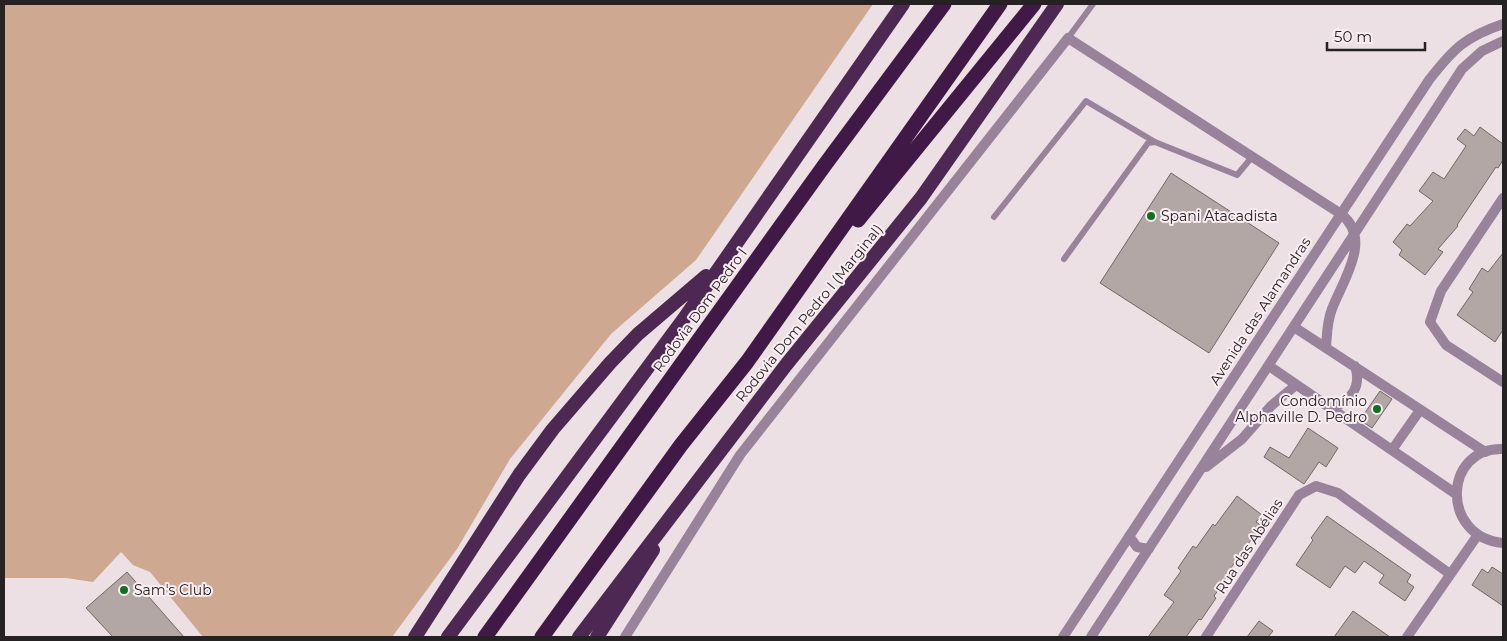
<svg xmlns="http://www.w3.org/2000/svg" width="1507" height="641" font-family="Montserrat,sans-serif">
	<style>
		.green { fill: #cea891 }
		.building { fill: #b3a7a6; stroke: #726766 }
		.lines { fill: none; stroke-linecap: round; stroke-linejoin: round }
		.service { stroke: #98839a; stroke-width: 6 }
		.minor { stroke: #98839a; stroke-width: 10 }
		.tertiary { stroke: #98839a; stroke-width: 10 }
		.trunk { stroke: #4c2852; stroke-width: 14 }
		.motorway { stroke: #411947; stroke-width: 15 }
		.poi-dot { fill: #10701f; stroke: #f9edf2; stroke-width: 2 }
		.labels { text-anchor: middle; stroke-width: 4; stroke-linejoin: round; paint-order: stroke }
		.poi-label { font-size: 14px; fill: #262224; stroke: #f9edf2; text-anchor: start }
		.street-label { font-size: 14px; fill: #262224; stroke: #f9edf2 }
	</style>
	<rect width="100%" height="100%" fill="#ece0e4"/>
	<path class="green" d="M4,4H873L696,260L611,334L510,459L457,549L392,637H203L150,572L133,565L121,552L93,582L66,578H4Z"/>
	<path class="building" d="M1480,127L1503,144V160L1498,168L1496,167L1457,225L1458,226L1438,249L1443,252L1425,275L1399,255L1402,250L1393,242L1407,224L1410,226L1433,201L1419,191L1433,172L1444,179L1466,146L1457,139L1465,129L1474,136Z
		M1171,173L1279,243L1209,353L1100,283Z
		M1503,253V330L1495,342L1457,315L1473,292L1469,289L1482,268L1488,272Z
		M1380,391L1392,399L1372,428L1360,420Z
		M1308,428L1338,448L1326,467L1319,462L1304,484L1264,457L1270,447L1289,458Z
		M1237,496L1262,515L1256,522L1263,527L1253,541L1251,540L1228,572L1230,573L1214,596L1216,598L1201,620L1199,619L1186,637H1148L1174,602L1164,595L1181,571L1178,568L1193,546L1196,548L1213,524L1215,526Z
		M1327,516L1411,575L1407,582L1414,587L1405,601L1379,583L1384,575L1364,561L1355,573L1345,566L1330,588L1296,565L1313,540L1311,538Z
		M1492,567L1503,574V606L1472,585L1482,569L1488,573Z
		M127,572L184,637H113L86,608Z
		M1353,611L1390,637H1334Z
		M1259,621L1273,631L1268,637H1247Z"/>
	<g class="lines">
		<path class="service" d="M1068,38L1093,4
			M994,217L1086,101L1155,142L1237,175L1252,157
			M1064,259L1148,143L1155,142"/>
		<path class="minor" d="M1503,198L1441,291L1430,322L1446,345L1503,382
			M1294,327L1485,452
			M1269,366L1456,494
			M1331,408C1351,402 1362,386 1355,366
			M1503,449C1443,447 1440,537 1503,543
			M1392,450L1420,410
			M625,637L740,455L1068,38L1341,214
			M1206,637L1299,495L1316,486L1338,493L1450,574
			M1407,637L1477,536"/>
		<path class="tertiary" d="M1326,347C1327,334 1327,321 1332,309C1343,280 1373,239 1341,214
			M1206,467L1242,439L1271,406L1296,385
			M1129,536L1137,547L1149,549
			M1063,637L1429,80C1454,48 1465,37 1503,24
			M1091,637L1462,69L1482,51L1503,41"/>
		<path class="trunk" d="M415,637L519,475L553,429L610,363L638,334L706,276
			M448,637L683,320L903,4
			M579,637L786,365L921,198L1057,4
			M597,637L653,550"/>
		<path class="motorway" d="M858,220L1034,4
			M485,637L824,166L944,4
			M542,637L681,445L747,362L1000,4"/>
	</g>
	<g class="poi-dot">
		<circle cx="1151" cy="216" r="5"/>
		<circle cx="1377" cy="409" r="5"/>
		<circle cx="124" cy="590" r="5"/>
	</g>
	<g class="labels">
		<g class="poi-label">
			<text x="1161" y="221">Spani Atacadista</text>
			<text x="1367" y="406" text-anchor="end">Condomínio<tspan x="1367" dy="16">Alphaville D. Pedro</tspan></text>
			<text x="134" y="595">Sam's Club</text>
		</g>
		<g class="street-label">
			<text transform="translate(700 310) rotate(-54)" y="5">Rodovia Dom Pedro I</text>
			<text transform="translate(1260 311) rotate(-57)" y="5">Avenida das Alamandras</text>
			<text transform="translate(809 313) rotate(-51)" y="5">Rodovia Dom Pedro I (Marginal)</text>
			<text transform="translate(1249 546) rotate(-57)" y="5">Rua das Abélias</text>
		</g>
	</g>
	<rect width="1507" height="641" fill="none" stroke="#262224" stroke-width="10"/>
	<path d="M1327 42v8h98v-8" fill="none" stroke="#262224" stroke-width="2.5"/>
	<text x="1334" y="42" font-size="15" fill="#262224" stroke="#f9edf2" stroke-width="4" paint-order="stroke">50 m</text>
</svg>
